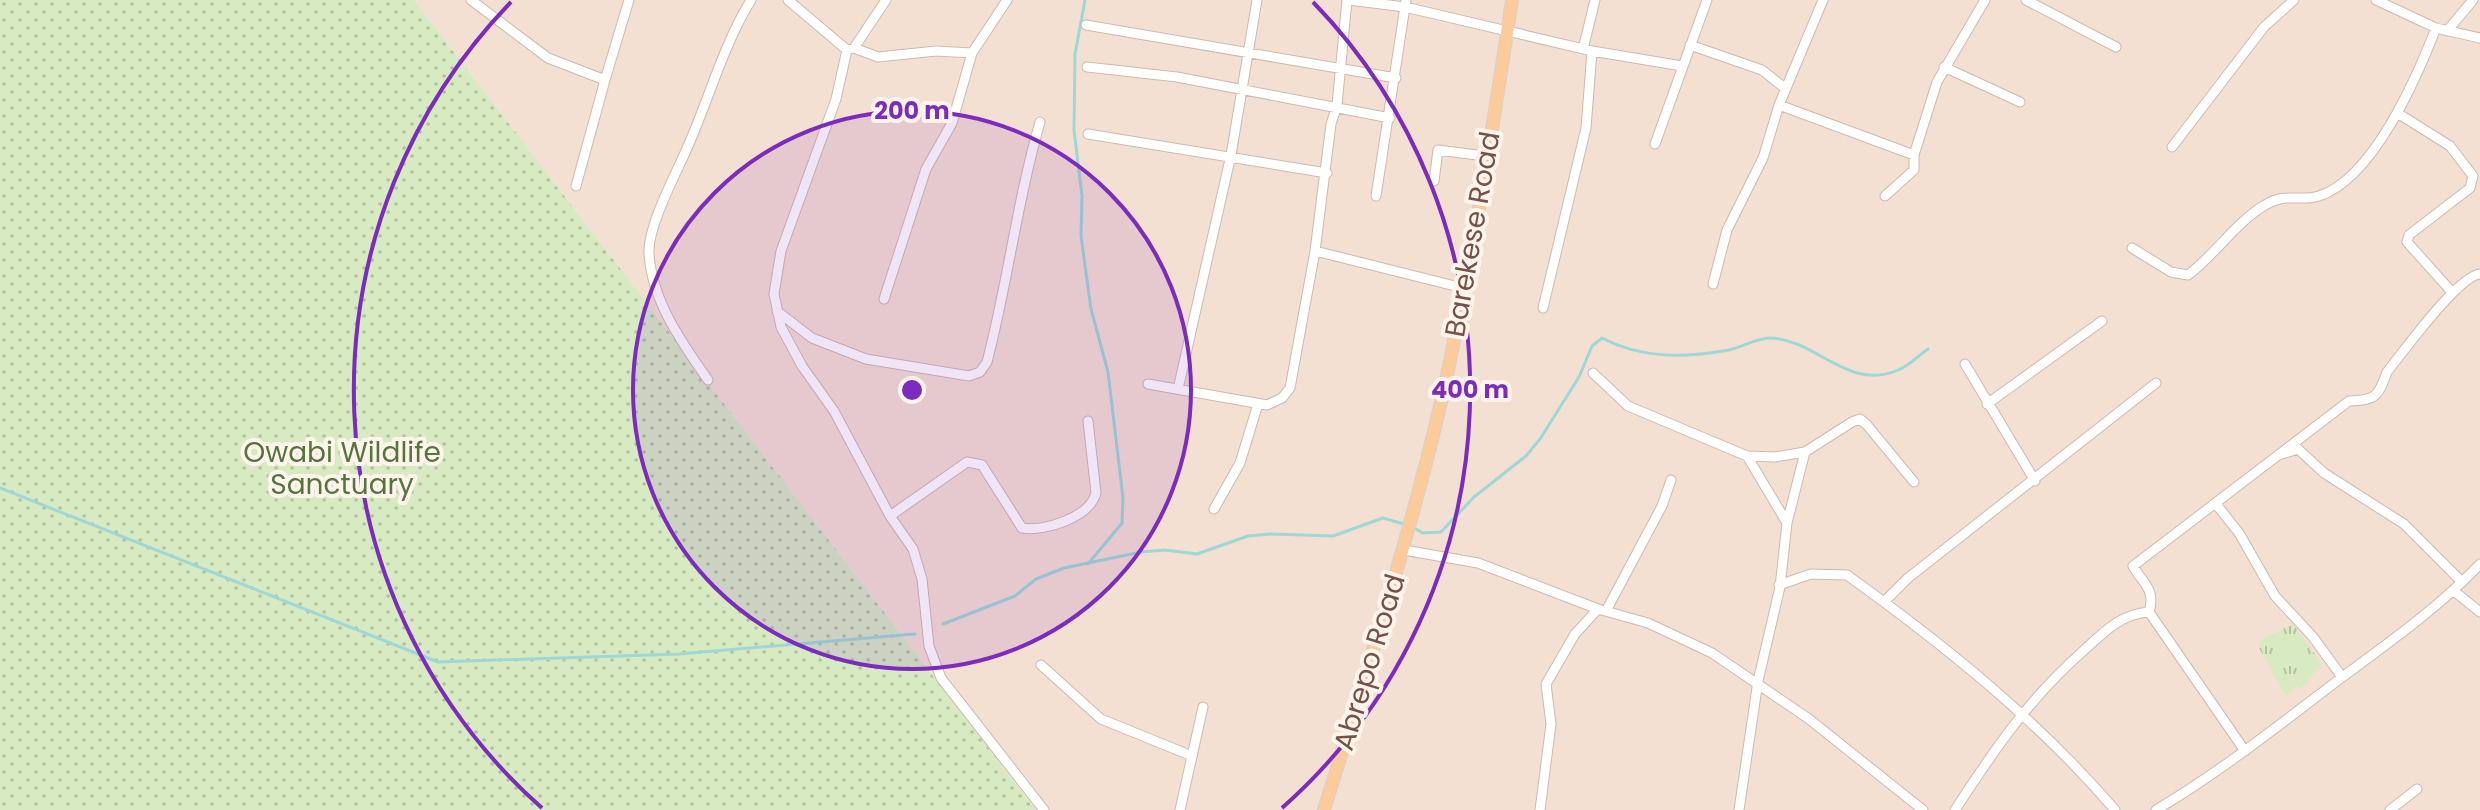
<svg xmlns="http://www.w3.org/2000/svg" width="2480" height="810" font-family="Poppins,sans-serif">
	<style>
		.residential { fill: #f4e0d2 }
		.grass { fill: url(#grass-tufts) }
		.park { fill: url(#park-dots) }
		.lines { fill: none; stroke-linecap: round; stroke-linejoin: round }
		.stream { stroke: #9ed7d8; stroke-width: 3 }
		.minor-casing { stroke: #d0b8ad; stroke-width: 11 }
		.major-casing { stroke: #d8cfcc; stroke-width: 14 }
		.minor { stroke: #fff; stroke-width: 9 }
		.major { stroke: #fccb9c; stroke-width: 12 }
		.ring { fill: none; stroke: #7b2cbf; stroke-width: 4 }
		.labels { text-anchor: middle; stroke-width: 8; stroke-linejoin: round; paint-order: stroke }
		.street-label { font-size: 28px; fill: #755349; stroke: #fff4eb }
		.park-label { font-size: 28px; fill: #56753e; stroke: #fff4eb }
		.centre { fill: #7b2cbf; stroke: #fff4eb; stroke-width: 4 }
		.ring-label { font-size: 24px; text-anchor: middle; font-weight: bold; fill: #7b2cbf; stroke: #fff4eb; stroke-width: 8; stroke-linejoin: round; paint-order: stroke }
	</style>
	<defs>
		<pattern id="grass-tufts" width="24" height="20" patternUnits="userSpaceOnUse" patternTransform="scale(2)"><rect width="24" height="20" fill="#d8eac2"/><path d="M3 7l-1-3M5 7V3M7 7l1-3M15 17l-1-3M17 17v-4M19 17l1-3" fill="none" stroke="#b4c0a0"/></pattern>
		<pattern id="park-dots" width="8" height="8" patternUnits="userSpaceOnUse" patternTransform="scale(2)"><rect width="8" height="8" fill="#d8eac2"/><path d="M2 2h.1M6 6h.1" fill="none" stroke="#b4c0a0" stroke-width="1.8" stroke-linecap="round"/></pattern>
	</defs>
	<rect width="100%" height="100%" fill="#fdf0e4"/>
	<path class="residential" d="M414,0H2480V810H1036Z"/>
	<path class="grass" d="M2293,624L2322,664L2301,688L2295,687L2286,696L2259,648L2260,640Z"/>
	<path class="park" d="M0,0H414L1036,810H0Z"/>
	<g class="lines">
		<path class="stream" d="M1085,0L1075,54L1074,130L1082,196L1081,236L1091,309L1108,372L1123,498L1122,523L1088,564
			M0,488L438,662L679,654L915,634
			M1414,528L1423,533L1441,532L1474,497L1526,456L1540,439L1579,377L1592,346L1602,338C1642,359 1685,358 1729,350C1742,347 1757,338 1770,338C1816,339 1849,392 1898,370C1909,366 1919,355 1928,349
			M943,624L1015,596L1036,579L1064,568L1141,552L1165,550L1197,554L1248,536L1270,534L1333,536L1383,518L1407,525"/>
		<defs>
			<path id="minor" d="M471,0L548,58L605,80L629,0
				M788,0L847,50L854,48L878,57L936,51L972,53L952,123L926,169L884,299
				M1349,0L1405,7L1592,51L1586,128L1543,308
				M2026,0L2116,47
				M2376,0L2436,28L2480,38
				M1086,25L1396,78
				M2447,31L2473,0
				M1690,45L1762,70L1786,89
				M854,48L886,0
				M1583,49L1595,0
				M847,50L836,99L781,251L774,294L781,327L802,366L834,411L890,516L913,549L922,579L929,646L941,678L1044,810
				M1592,51L1682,66
				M972,53L1007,0
				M1087,67L1177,77L1390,118
				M1944,67L2020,102
				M1779,105L1914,155
				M2399,114L2450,146L2473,176L2470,188L2409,235L2407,242L2451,291
				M1088,134L1327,173
				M1655,144L1707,0
				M2172,147L2264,27L2294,0
				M1434,181L1438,150L1485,156
				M576,186L605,80
				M1376,196L1406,0
				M1885,196L1914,170V155L1937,82L1985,0
				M2132,248L2171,272L2188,275C2216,254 2236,222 2265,205C2286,192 2300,202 2319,196C2373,179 2417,77 2436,28
				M1315,251L1463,288
				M1713,284L1727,230L1763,158L1779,105L1823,0
				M777,311L812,338L866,359L969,376L980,372L987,362C1008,282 1017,201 1040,122
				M1965,364L2035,481
				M1593,373L1628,406L1747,456L1787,523L1780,587L1758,681L1739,810
				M708,380C682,343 652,301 649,254C647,227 677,172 688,146C710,96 723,46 751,0
				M1148,384L1267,405L1282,398L1290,388L1315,251L1331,124L1337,105L1347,0
				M1178,389L1231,155L1257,0
				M1987,404L2102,321
				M2282,454L2298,449L2324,473L2404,524L2462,582
				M1747,456L1775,457L1805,452
				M2216,504L2239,533L2275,596L2313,637L2342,677
				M1214,509L1240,463L1258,404
				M890,516L967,462L982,465L1022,528C1045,532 1090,517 1096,493L1088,421
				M1787,523L1805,452L1852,422L1860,419L1867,425L1914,482
				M1404,550L1478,563L1598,609L1648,623L1712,653L1809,719L1923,810
				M1779,585L1811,574L1847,575C1943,644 2038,720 2115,810
				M2454,591L2480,612
				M1884,602L1908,578L2156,383
				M1606,611L1662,506L1671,480
				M1041,665L1101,719L1192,756
				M2245,751L2149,612C2156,589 2143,584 2133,566L2349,401C2376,400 2378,397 2387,372C2403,352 2458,276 2480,274
				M1180,810L1203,707
				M1540,810L1551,724L1546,684L1575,634L1598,609
				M1955,810C1994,750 2028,700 2082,652C2103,633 2120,614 2149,612
				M2156,810C2220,772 2278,726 2337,681C2387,644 2437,609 2480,564
				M2390,810L2417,789"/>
			<path id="major" d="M1324,810C1364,680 1405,551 1437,419C1469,282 1491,139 1512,0"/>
		</defs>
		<use href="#minor" class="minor-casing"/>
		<use href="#major" class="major-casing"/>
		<use href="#minor" class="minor"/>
		<use href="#major" class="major"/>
	</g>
	<circle cx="912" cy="390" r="279" fill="#7b2cbf" fill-opacity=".12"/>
	<g class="ring">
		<circle cx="912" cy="390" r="279"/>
		<path d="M542 808A558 558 0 0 1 511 2M1313 2A558 558 0 0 1 1282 808"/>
	</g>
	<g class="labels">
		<g class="street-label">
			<text transform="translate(1472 234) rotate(-80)" y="10">Barekese Road</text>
			<text transform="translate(1369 662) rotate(-73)" y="10">Abrepo Road</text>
		</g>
		<g class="park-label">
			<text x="342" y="462">Owabi Wildlife<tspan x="342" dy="32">Sanctuary</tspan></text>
		</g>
	</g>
	<circle cx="912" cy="390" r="12" class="centre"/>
	<g class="ring-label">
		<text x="912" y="119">200 m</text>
		<text x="1470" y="398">400 m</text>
	</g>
</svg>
